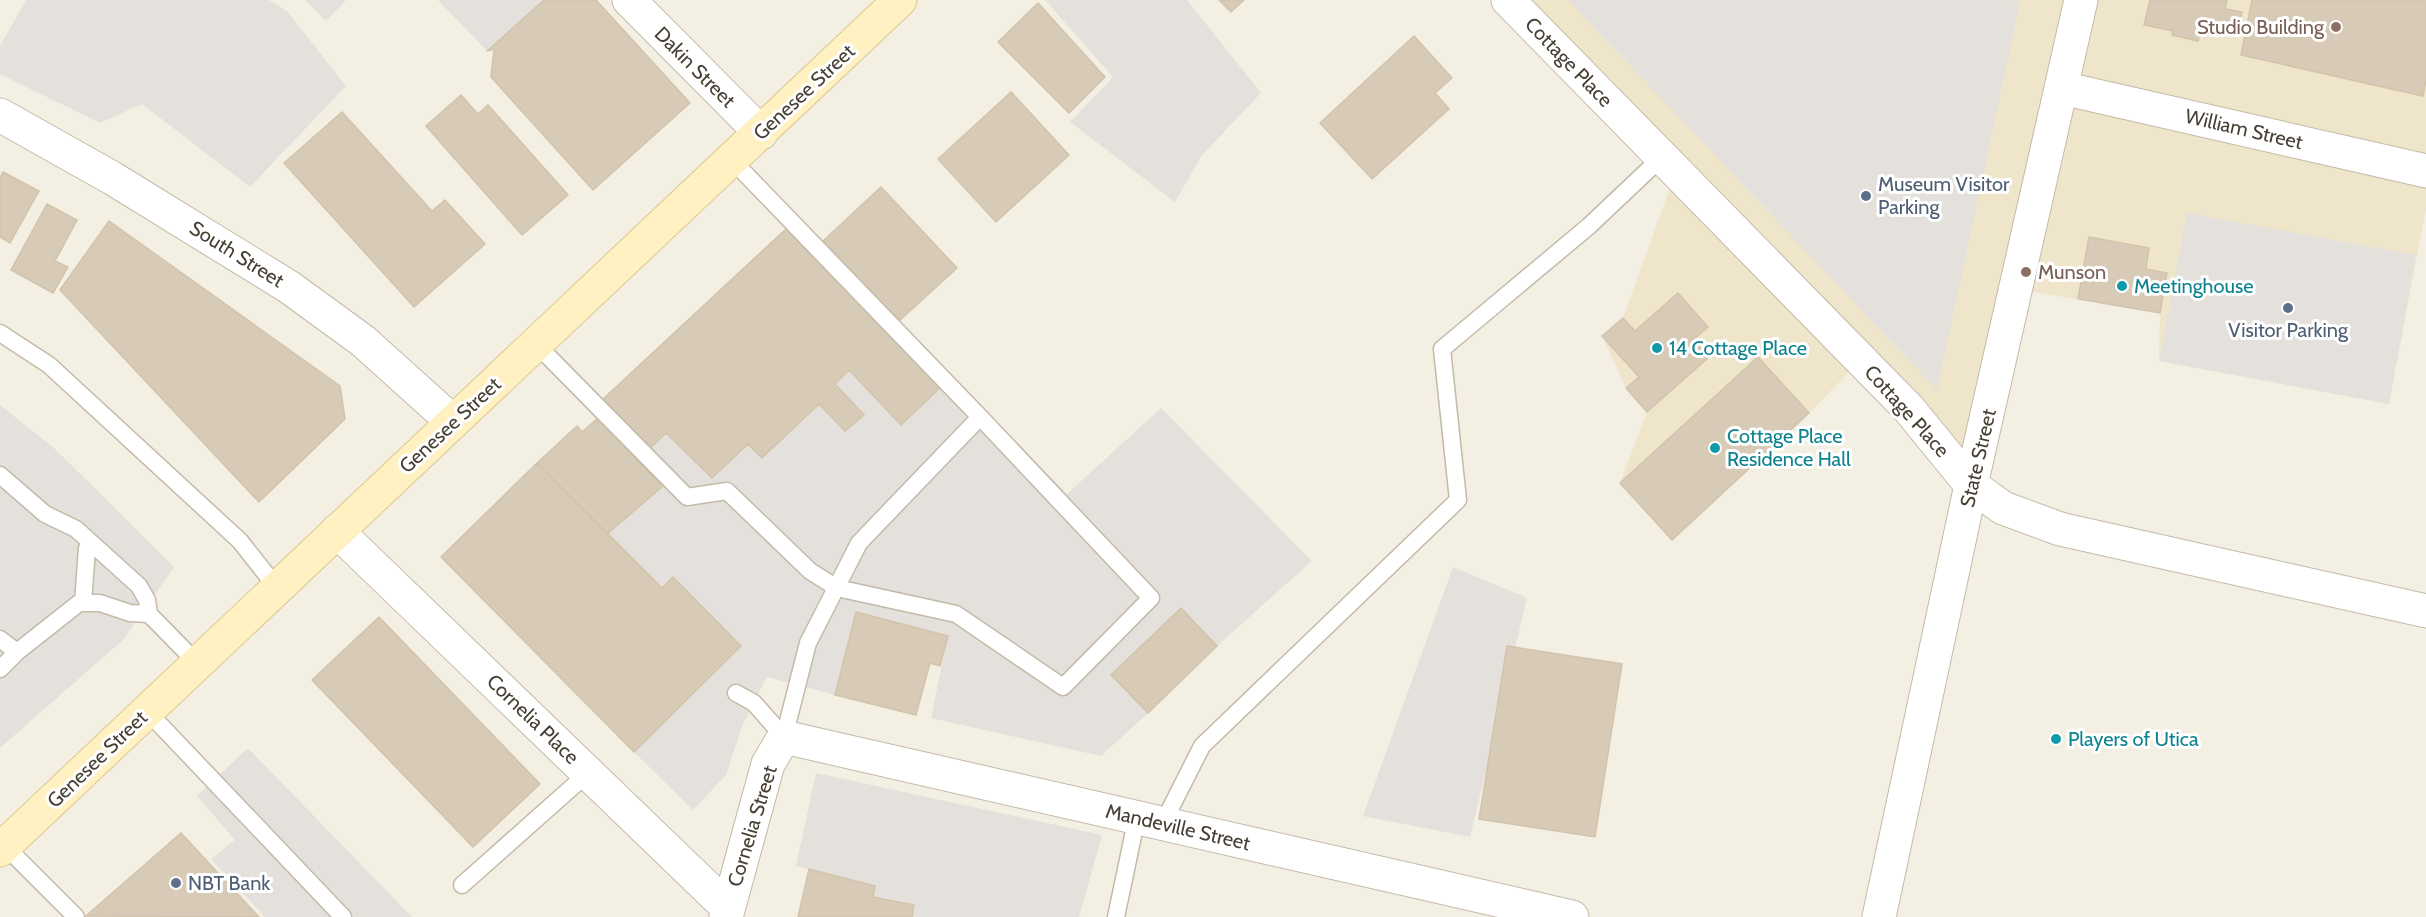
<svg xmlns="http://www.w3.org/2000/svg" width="2426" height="917" font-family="Cabin,sans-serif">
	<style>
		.education { fill: #efe5cb }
		.parking { fill: #e4e1dd }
		.building { fill: #d7cbb8; stroke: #d2c3aa; stroke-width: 1.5 }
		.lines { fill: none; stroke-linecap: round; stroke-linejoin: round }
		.lane-casing { stroke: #c3baa8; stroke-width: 19 }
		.street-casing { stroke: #c3baa8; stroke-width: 35 }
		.secondary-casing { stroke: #dcc88f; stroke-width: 35 }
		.lane { stroke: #fff; stroke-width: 16 }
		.street { stroke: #fff; stroke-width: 33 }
		.secondary { stroke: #fff1c2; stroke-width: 33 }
		.education-dot { fill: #8d6e63; stroke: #fff; stroke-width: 2 }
		.service-dot { fill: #5c6f8a; stroke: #fff; stroke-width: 2 }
		.culture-dot { fill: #0f9aa8; stroke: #fff; stroke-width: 2 }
		.labels { text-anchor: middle; stroke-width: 6; stroke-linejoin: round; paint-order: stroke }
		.education-label { font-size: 20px; fill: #785e54; stroke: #fff; text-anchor: end }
		.street-label { font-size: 20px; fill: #473f33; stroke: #fff }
		.service-label { font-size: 20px; fill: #4e5e75; stroke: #fff; text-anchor: start }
		.culture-label { font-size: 20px; fill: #0d838f; stroke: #fff; text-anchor: start }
	</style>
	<rect width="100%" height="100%" fill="#f4efe3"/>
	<path class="education" d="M1508,0H2426V208L2389,404L2159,361L2160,313L2016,289L1971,485L1861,360L1809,413L1672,540L1620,483L1647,412L1626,388L1602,336L1623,318L1676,171Z"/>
	<path class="parking" d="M26,0H269L287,11L346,86L250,187L142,104L100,123L0,74V46Z
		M305,0H346L326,21Z
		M438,0H544L487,51Z
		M1045,0H1187L1261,93L1202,155L1175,202L1070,122L1113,77Z
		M1568,0H2006L2020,2L1937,390Z
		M2187,213L2416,255L2389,404L2159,361Z
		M849,370L901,425L953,376L1067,494L1161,408L1312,561L1217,646L1181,609L1148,713L1101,756L931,718L948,636L856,612L835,695L767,677L743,724L726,775L693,810L634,752L741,646L673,578L662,588L607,534L663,486L637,461L666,433L712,478L748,444L763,457L819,404L846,431L864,415L835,384Z
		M0,405L55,449L174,567L123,640L0,748Z
		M1453,567L1527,598L1470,837L1363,816Z
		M248,748L412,917H265L211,859L235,840L197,796Z
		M816,773L1102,835L1079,917H912L914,905L873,897L875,886L796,866Z"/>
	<path class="building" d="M544,0H596L690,103L593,190L491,77L494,49L487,51Z
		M1219,0H1244L1231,12Z
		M2150,0H2227L2225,9L2242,12L2238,27L2225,25L2220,34L2201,30L2198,41L2172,35L2173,31L2144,25Z
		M2252,0H2426V79L2423,96L2241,55Z
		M1038,3L1105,77L1069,113L998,42Z
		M1414,36L1452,78L1435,93L1449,109L1372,179L1320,123Z
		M1011,92L1069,155L996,222L938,159Z
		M461,95L478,114L488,105L568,195L522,235L426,126Z
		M342,112L432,211L445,200L485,244L414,307L284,163Z
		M3,172L39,191L10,243L0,237V178Z
		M881,187L957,268L898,322L823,241Z
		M47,204L77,220L55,261L68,267L53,293L11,270Z
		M109,221L340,386L345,419L259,502L60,290Z
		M787,228L943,385L901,425L849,370L835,384L864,415L845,431L819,404L762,458L748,444L712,478L666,433L637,461L663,486L607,534L537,463L577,426L582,432L609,408L602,400Z
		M2089,237L2149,248L2146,269L2167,273L2160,313L2078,299Z
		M1678,293L1708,327L1693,340L1709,357L1647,412L1626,388L1639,377L1602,336L1623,318L1635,331Z
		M1758,357L1809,413L1672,540L1620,483Z
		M537,463L662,588L673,577L741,646L634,752L441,557Z
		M1181,608L1217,646L1148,713L1111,675Z
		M856,612L948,636L940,666L930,663L916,715L835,695Z
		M379,617L540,784L473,847L312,680Z
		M1507,646L1622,664L1595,837L1479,819Z
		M181,833L259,917L86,916Z
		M809,869L875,886L873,897L914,905L912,917H798Z"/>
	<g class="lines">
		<defs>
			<path id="lane" d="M732,160L980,417
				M0,333L49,365L240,541L277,588
				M536,344L687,497L727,491L810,571L837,588L956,614L1063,687L1151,598L980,417L859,543L808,643L784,737
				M0,475L45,514L76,529L139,586L147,600L149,614L198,664
				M83,603L87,548L90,542
				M0,639L17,652L79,603H100L130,613L149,614
				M0,669L17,652
				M736,693L754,703L784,737
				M147,711L343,917
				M1163,823L1202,746L1458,500L1442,349L1589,226L1662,157
				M5,846L76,917
				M462,885L588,773
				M1116,917L1137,817"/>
			<path id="street" d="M629,0L761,133
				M1508,0L1909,409L1971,485L2003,508L2060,529L2426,611
				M2062,88L2426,171
				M0,115L112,178L289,287L363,341L453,422
				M337,531L728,908
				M726,917L768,764L784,737L1572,917
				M1879,917L1971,485L2081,0"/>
			<path id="secondary" d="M0,850L900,0"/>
		</defs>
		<use href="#lane" class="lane-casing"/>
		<use href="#street" class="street-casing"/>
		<use href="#secondary" class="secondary-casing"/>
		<use href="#lane" class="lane"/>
		<use href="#street" class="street"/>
		<use href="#secondary" class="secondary"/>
	</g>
	<g class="education-dot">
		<circle cx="2336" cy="27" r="6"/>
		<circle cx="2026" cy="272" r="6"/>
	</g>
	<g class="service-dot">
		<circle cx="1866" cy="196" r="6"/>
		<circle cx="2288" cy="308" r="6"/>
		<circle cx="176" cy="883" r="6"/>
	</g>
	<g class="culture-dot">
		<circle cx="2122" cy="286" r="6"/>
		<circle cx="1657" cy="348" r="6"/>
		<circle cx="1715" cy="448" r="6"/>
		<circle cx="2056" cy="739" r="6"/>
	</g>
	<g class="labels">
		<g class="education-label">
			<text x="2324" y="34">Studio Building</text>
			<text x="2038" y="279" text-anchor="start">Munson</text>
		</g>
		<g class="street-label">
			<text transform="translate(1569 62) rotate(46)" y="7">Cottage Place</text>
			<text transform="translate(695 67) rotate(45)" y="7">Dakin Street</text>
			<text transform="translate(804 92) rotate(-43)" y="7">Genesee Street</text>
			<text transform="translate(2244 129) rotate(13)" y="7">William Street</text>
			<text transform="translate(237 254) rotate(32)" y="7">South Street</text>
			<text transform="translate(1907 411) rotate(48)" y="7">Cottage Place</text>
			<text transform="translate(450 425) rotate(-43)" y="7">Genesee Street</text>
			<text transform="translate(1978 458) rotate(-77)" y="7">State Street</text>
			<text transform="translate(533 719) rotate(44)" y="7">Cornelia Place</text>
			<text transform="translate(97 759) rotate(-44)" y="7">Genesee Street</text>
			<text transform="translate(752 826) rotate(-73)" y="7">Cornelia Street</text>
			<text transform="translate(1178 827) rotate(13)" y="7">Mandeville Street</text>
		</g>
		<g class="service-label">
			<text x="1878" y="191">Museum Visitor<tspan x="1878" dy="23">Parking</tspan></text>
			<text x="2288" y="337" text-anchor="middle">Visitor Parking</text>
			<text x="188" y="890">NBT Bank</text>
		</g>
		<g class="culture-label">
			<text x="2134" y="293">Meetinghouse</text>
			<text x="1669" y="355">14 Cottage Place</text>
			<text x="1727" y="443">Cottage Place<tspan x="1727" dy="23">Residence Hall</tspan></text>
			<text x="2068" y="746">Players of Utica</text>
		</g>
	</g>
</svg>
